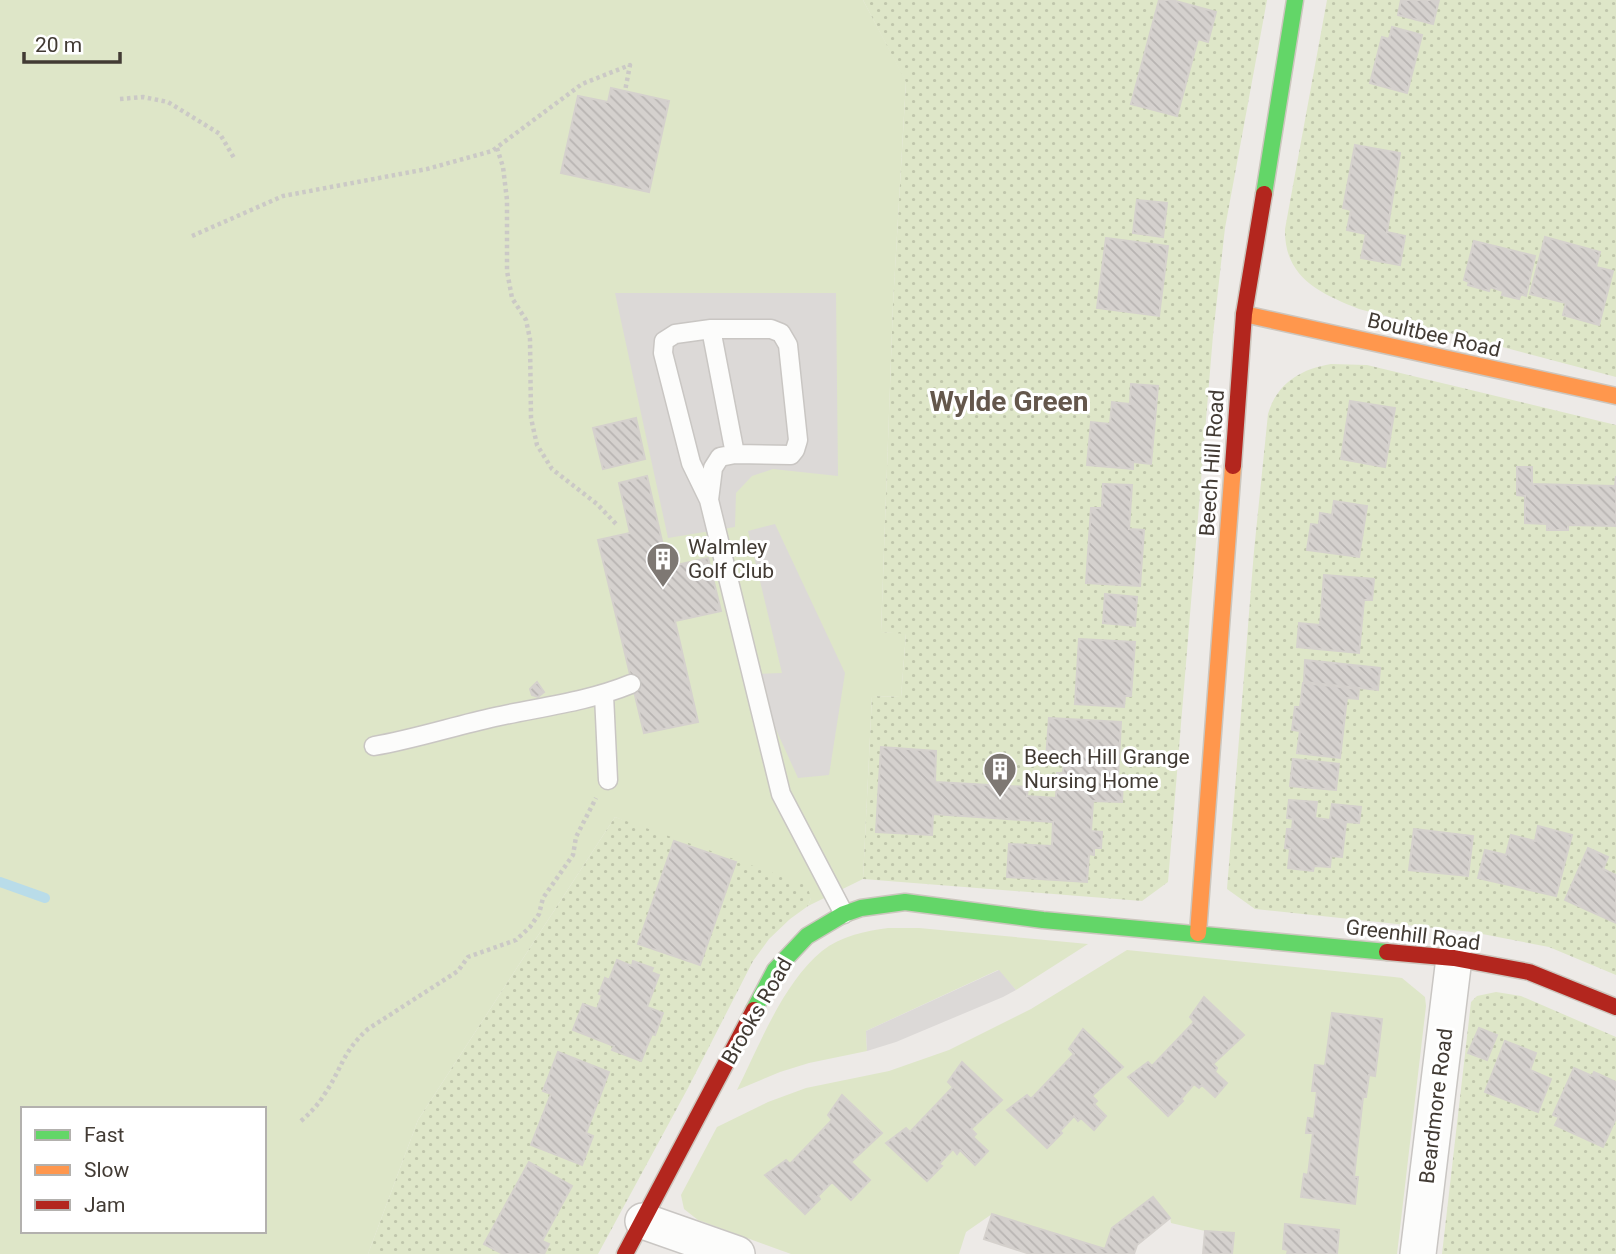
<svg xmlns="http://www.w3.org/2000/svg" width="1616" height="1254" font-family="Roboto,sans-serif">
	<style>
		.grass { fill: #dee6c8; fill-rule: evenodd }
		.garden { fill: url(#garden-dots) }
		.parking { fill: #dcd9d7 }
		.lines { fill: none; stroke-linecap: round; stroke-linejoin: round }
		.stream { stroke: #b9dce9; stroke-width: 10 }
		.building { fill: url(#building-back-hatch); stroke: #d5d1cd; stroke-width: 2 }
		.lane-casing { stroke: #c9c6c3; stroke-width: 21 }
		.street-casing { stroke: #c9c6c3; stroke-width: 38 }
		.fast-casing { stroke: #ccc6be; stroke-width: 19 }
		.slow-casing { stroke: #ccc6be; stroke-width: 19 }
		.jam-casing { stroke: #ccc6be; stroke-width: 19 }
		.path { stroke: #cbc9c6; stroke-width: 4.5; stroke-dasharray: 3.5 3.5; stroke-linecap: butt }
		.lane { stroke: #fcfcfb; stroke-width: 18 }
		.street { stroke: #fcfcfb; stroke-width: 35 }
		.fast { stroke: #63d668; stroke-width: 16 }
		.slow { stroke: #ff974d; stroke-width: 16 }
		.jam { stroke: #b3261e; stroke-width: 16 }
		.labels { text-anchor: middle; stroke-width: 6; stroke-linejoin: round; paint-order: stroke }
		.street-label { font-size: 21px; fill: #423b34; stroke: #fff }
		.poi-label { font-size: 21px; fill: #423b34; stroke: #fff; text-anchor: start }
		.district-label { font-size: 28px; font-weight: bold; fill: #64574c; stroke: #fff }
	</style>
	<defs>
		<pattern id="garden-dots" width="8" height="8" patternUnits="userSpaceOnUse" patternTransform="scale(1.75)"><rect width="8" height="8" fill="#dee6c8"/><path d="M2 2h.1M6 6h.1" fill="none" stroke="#c0c6ac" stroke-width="1.8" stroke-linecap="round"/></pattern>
		<pattern id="building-back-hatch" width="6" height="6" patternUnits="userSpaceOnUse" patternTransform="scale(1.75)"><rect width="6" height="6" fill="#d5d1ce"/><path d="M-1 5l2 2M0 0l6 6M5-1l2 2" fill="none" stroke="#b8b4b2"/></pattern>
	</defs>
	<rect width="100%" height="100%" fill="#edeae7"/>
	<path class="grass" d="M0,0H863L906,81L893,304L881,632L906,633L901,697L872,696L863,879L808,906L811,898L615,817L418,1120L368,1254H0ZM23,1109H264V1231H23Z
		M888,928H919L1088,944L1016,990L998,970L866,1031L867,1051L809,1063L780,1072L737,1090C759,1046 783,983 822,951C841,936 865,931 888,928Z
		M1127,950L1394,977L1402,978L1425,997L1426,1006L1397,1254H1232L1233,1233L1205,1231L1171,1223L1170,1218L1153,1197L1112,1228L1105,1249L992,1214L966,1232L959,1254H791L698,1220L684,1209L681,1195L717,1127L768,1102L806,1088L889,1071L949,1050L1031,1009Z"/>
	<path class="garden" d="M863,0H1267L1225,228L1213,335L1168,882L1142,901L863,879L872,696L901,697L906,634L881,632L893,304L906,82Z
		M1327,0H1616V377L1359,309C1319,293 1284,277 1285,229Z
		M1331,364L1367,365L1616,425V975L1549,947L1472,932L1255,909L1227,889L1254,551L1268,414C1277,383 1301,369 1331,364Z
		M615,817L807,885L811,898L808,906L790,919L769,939L753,961L688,1088L598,1254H368L418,1120Z
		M1496,992L1521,996L1616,1037V1254H1442L1471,1002L1477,996Z"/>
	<path class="parking" d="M615,293H836L838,476L773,469L752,476L736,493L735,527L668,538Z
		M775,524L845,673L829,775L798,778L773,723L759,674L782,673L748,531Z
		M999,970L1016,990L1003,997L896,1042L867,1051L866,1031Z"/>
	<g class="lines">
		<path class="stream" d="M0,882L45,898"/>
	</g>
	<path class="building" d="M1159,0H1172L1216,12L1208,42L1198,39L1177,116L1131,104Z
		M1401,0H1439L1433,24L1398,15Z
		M1392,27L1422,35L1407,93L1370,83L1382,37L1389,39Z
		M611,88L669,101L649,192L561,173L578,96L608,102Z
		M1355,145L1400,153L1387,232L1405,236L1400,265L1361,258L1366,234L1347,230L1351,210L1343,208Z
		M1137,200L1167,203L1163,237L1133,233Z
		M1545,237L1600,252L1596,267L1613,271L1599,325L1563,315L1566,303L1530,294Z
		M1106,238L1168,246L1159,316L1097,308Z
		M1474,241L1535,256L1526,296L1521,294L1519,299L1502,295L1503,291L1490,287L1489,291L1468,285L1469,282L1464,280Z
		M1131,384L1158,386L1151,464L1133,462V469L1087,465L1091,422L1110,424L1112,402L1130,404Z
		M1350,401L1395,408L1385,467L1341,459Z
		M636,418L645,459L603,469L593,428Z
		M1517,467H1532V484L1615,486L1616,476V526L1568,525V530H1547V524L1525,523V496L1517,495Z
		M647,476L668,567L708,558L721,611L675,621L698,722L644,733L598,540L630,533L619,483Z
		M1103,484L1132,485L1129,529L1144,530L1140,586L1086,583L1091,508H1102Z
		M1334,501L1367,506L1359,557L1307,550L1311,524L1319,525L1320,513L1332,515Z
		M1324,575L1374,579L1372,600H1364L1359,653L1297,647L1299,623L1320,625Z
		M1105,594L1137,597L1135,626L1103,623Z
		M1079,639L1135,642L1131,696H1125L1124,707L1075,704Z
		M1305,660L1380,668L1378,690L1304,682Z
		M537,682L544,692L538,697L532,695L530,689Z
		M1303,683L1359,689L1358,699L1347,698L1340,758L1297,753L1300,731L1292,730L1295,707H1300Z
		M1049,718L1121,722L1118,778H1123L1122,802L1093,801L1091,831L1102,832L1101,848H1094V855L1089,854L1087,882L1007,877L1009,844L1052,846L1053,822L933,814L932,835L876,832L881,747L936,751L935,782L1028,787L1027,796L1056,798L1057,773H1063L1064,760L1046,759Z
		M1293,759L1339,764L1336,790L1290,786Z
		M1289,800L1317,802L1315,818L1330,820L1332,804L1361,807L1359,823L1346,822L1342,857L1331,856L1330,867L1314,866L1313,871L1288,868L1290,849L1285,848L1287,829H1292L1293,819L1287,818Z
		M1538,826L1572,835L1556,896L1478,878L1485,850L1506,855L1511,835L1535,841Z
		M1414,829L1473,836L1468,876L1409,870Z
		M674,841L736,862L700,965L638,944Z
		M1588,848L1608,857L1603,869L1616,875V923L1565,900Z
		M617,960L632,966L633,961L653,968L651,972L659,975L647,1007L663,1013L655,1035L652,1034L641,1061L612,1050L614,1046L573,1030L583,1004L597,1009L602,995L599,994L605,978L609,980Z
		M1204,997L1244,1035L1213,1064L1217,1068L1215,1072L1227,1083L1215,1097L1202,1085L1199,1088L1194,1084L1181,1099L1183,1101L1168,1116L1128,1077L1148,1062L1152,1066L1194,1022L1190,1017Z
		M1332,1013L1382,1019L1375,1076L1369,1075L1366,1097H1363L1354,1177H1358L1355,1204L1301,1197L1304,1174L1308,1175L1313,1133H1306L1308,1118L1314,1119L1317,1091H1312L1315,1065L1325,1066Z
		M1479,1028L1497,1035L1487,1060L1468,1053Z
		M1083,1029L1123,1067L1092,1096L1097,1101L1094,1104L1106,1116L1094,1130L1081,1118L1078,1121L1074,1116L1060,1131L1062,1133L1047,1148L1007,1110L1027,1095L1031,1099L1074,1054L1069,1049Z
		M1505,1041L1536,1053L1530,1070L1551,1079L1538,1112L1485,1092Z
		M558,1052L609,1072L586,1133L593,1136L582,1165L531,1145L551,1094L543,1091Z
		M962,1062L1002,1100L971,1129L976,1134L973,1137L988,1151L975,1165L960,1150L957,1154L953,1149L939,1164L942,1166L927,1181L886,1143L906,1128L910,1132L953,1087L948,1082Z
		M1574,1068L1592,1076L1594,1072L1616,1082V1118L1603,1147L1555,1125L1559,1117L1553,1115Z
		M842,1095L882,1133L851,1162L870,1180L851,1200L832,1182L818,1196L820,1199L805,1214L765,1175L786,1160L790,1164L832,1120L828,1115Z
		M529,1162L572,1186L542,1241L549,1244L544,1254H503L484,1244Z
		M1153,1197L1170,1218L1137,1245L1134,1254H1030L984,1239L992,1214L1105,1249L1112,1228Z
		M1285,1224L1339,1230L1337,1254H1287L1288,1250L1283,1249Z
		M1205,1231L1234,1233L1232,1254H1203Z"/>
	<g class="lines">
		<defs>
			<path id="lane" d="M711,329L735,454
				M709,500L713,468L720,457L735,454L791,455L795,450L798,440L788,345L781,333L771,329H711L675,334L664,341L663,353L691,463L709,500L781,794L844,914
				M604,695L608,780
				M374,746C415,739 454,726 495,717C540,707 587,702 631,684"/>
			<path id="street" d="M643,1221L737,1254
				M1418,1254L1454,958"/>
			<path id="fast" d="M1264,194L1295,0
				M754,1010L775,970L807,936L844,914L861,908L905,902L1043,920L1387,952"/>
			<path id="slow" d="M1244,314L1616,396
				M1198,933L1233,466"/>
			<path id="jam" d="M1233,466L1244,314L1264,194
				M1387,952L1454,958L1529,972L1616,1007
				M625,1254L754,1010"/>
		</defs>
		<use href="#lane" class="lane-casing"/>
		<use href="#street" class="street-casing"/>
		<use href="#fast" class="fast-casing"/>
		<use href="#slow" class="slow-casing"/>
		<use href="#jam" class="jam-casing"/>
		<path class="path" d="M120,99L143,97L168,102L220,134L234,158
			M497,148L503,167L507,200V271L512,298L526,320L530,339L531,418L537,445L552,469L597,504L617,525
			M192,236L283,196L427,169L492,151L582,84L630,65L625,91
			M301,1121C310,1113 318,1105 324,1095C342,1069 342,1052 368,1029L458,971L468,957L516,940L530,927L539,914L543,898L573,855L576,837L596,798"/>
		<use href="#lane" class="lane"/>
		<use href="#street" class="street"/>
		<use href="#fast" class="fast"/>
		<use href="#slow" class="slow"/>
		<use href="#jam" class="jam"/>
	</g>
	<defs>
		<symbol id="building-pin" viewBox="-11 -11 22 30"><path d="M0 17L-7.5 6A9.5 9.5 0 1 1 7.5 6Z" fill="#7e7873" stroke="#fff"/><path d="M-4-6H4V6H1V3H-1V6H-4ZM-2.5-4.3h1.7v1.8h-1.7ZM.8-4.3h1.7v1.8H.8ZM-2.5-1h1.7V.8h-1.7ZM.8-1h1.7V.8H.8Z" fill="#fff"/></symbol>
	</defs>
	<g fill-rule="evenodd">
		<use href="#building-pin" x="644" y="540" width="38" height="52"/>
		<use href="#building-pin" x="981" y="750" width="38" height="52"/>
	</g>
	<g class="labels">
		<g class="street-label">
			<text transform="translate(1434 335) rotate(13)" y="7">Boultbee Road</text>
			<text transform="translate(1212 463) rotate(-86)" y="7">Beech Hill Road</text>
			<text transform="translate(1413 935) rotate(7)" y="7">Greenhill Road</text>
			<text transform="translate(757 1011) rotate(-60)" y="7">Brooks Road</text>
			<text transform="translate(1436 1106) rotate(-83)" y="7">Beardmore Road</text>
		</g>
		<g class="poi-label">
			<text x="688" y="554">Walmley<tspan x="688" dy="24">Golf Club</tspan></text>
			<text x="1024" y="764">Beech Hill Grange<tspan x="1024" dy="24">Nursing Home</tspan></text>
		</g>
		<g class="district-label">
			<text x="1009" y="411">Wylde Green</text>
		</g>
	</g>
	<rect x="21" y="1107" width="245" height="126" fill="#ffffff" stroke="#b3b1ae" stroke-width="2"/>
	<rect x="35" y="1130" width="35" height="10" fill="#63d668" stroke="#b3b1ae" stroke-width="2"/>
	<text x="84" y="1142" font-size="21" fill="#423b34">Fast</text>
	<rect x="35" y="1165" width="35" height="10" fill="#ff974d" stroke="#b3b1ae" stroke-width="2"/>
	<text x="84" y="1177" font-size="21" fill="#423b34">Slow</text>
	<rect x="35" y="1200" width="35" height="10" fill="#b3261e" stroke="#b3b1ae" stroke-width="2"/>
	<text x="84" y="1212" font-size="21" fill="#423b34">Jam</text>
	<path d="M24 52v10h96v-10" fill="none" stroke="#423b34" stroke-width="3.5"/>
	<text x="35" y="52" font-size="21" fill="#423b34" stroke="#ffffff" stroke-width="5" paint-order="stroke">20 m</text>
</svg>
